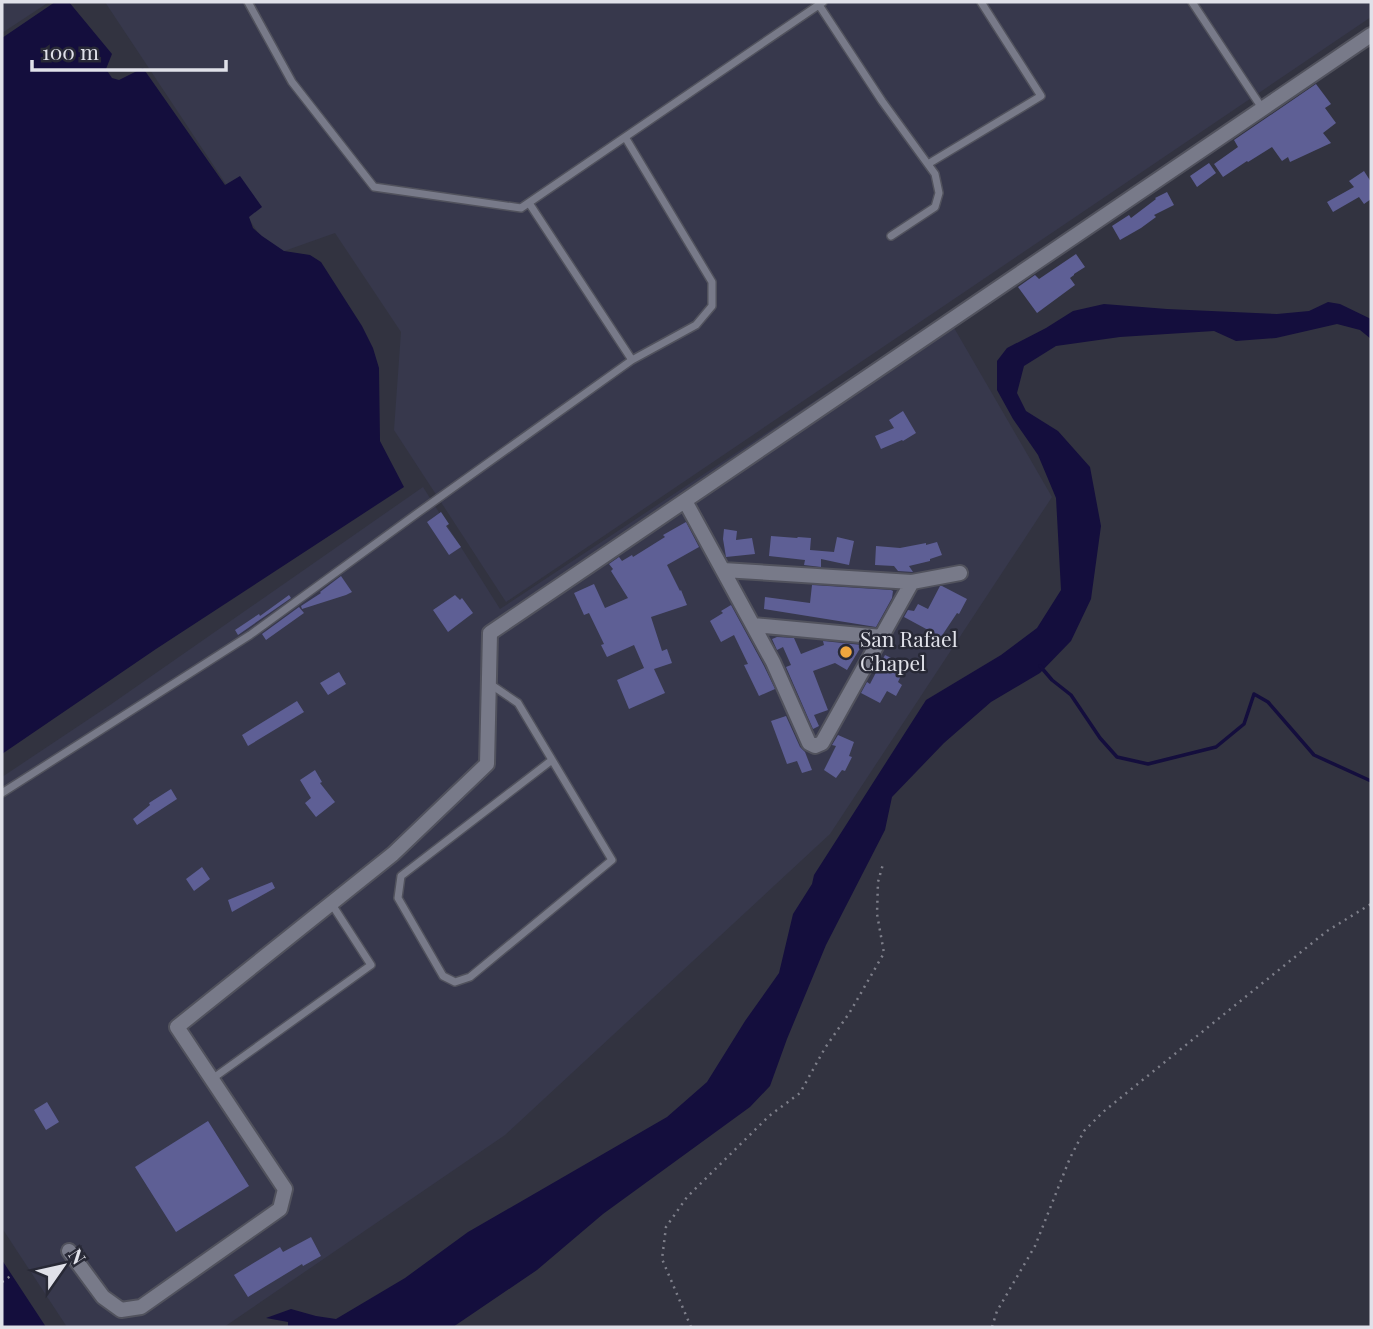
<svg xmlns="http://www.w3.org/2000/svg" width="1373" height="1329" font-family="'Playfair Display',serif">
	<style>
		.built { fill: #37384c }
		.water { fill: #140e3d }
		.lines { fill: none; stroke-linecap: round; stroke-linejoin: round }
		.stream { stroke: #140e3d; stroke-width: 3.5 }
		.building { fill: #5e5f95 }
		.service-casing { stroke: #51525d; stroke-width: 10 }
		.minor-casing { stroke: #51525d; stroke-width: 18 }
		.path { stroke: #7e7f8a; stroke-width: 2.5; stroke-dasharray: 2 5; stroke-linecap: butt }
		.service { stroke: #787a89; stroke-width: 7 }
		.minor { stroke: #787a89; stroke-width: 14 }
		.poi-dot { fill: #f0a63e; stroke: #282936; stroke-width: 2.5 }
		.labels { text-anchor: middle; stroke-width: 5; stroke-linejoin: round; paint-order: stroke }
		.poi-label { font-size: 21px; fill: #e0e1e9; stroke: #282936; text-anchor: start }
	</style>
	<rect width="100%" height="100%" fill="#323340"/>
	<path class="built" d="M2,2H49L2,33Z
		M105,2H1371V17L506,602L394,430L401,332L335,233L273,255Z
		M946,314L1052,497L830,834L505,1135L224,1327H67L2,1228V777L110,705L423,487L500,609Z"/>
	<path class="water" d="M55,2H69L112,54L106,69L112,78L119,80L143,68L225,185L240,176L262,207L249,217L253,228L262,236L284,251L310,255L321,262L362,326L373,348L379,368L380,441L404,487L156,649L2,754V38Z
		M1328,302L1340,304L1371,319V339L1360,330L1337,324L1276,338L1236,341L1214,331L1120,337L1056,346L1024,366L1017,393L1026,411L1058,431L1090,467L1101,526L1091,599L1071,641L1040,673L991,702L944,743L892,797L885,830L826,945L787,1039L770,1086L750,1107L603,1214L537,1270L453,1327H288V1322L266,1318L291,1309L316,1316L336,1319L405,1278L468,1232L667,1117L707,1082L745,1021L779,973L793,914L812,884L814,875L926,700L1001,655L1037,628L1061,590L1056,498L1038,455L1013,419L997,390V361L1007,348L1046,328L1073,311L1104,304L1167,309L1277,314L1309,311Z
		M2,1260L46,1327H2Z"/>
	<g class="lines">
		<path class="stream" d="M1040,666L1052,680L1071,695L1100,738L1117,757L1148,764L1216,747L1244,724L1254,694L1268,702L1314,755L1371,781"/>
	</g>
	<path class="building" d="M1316,84L1331,104L1325,108L1336,123L1323,133L1331,143L1290,162L1288,157L1282,161L1272,147L1248,162L1247,161L1223,177L1214,164L1238,147L1234,140Z
		M1209,163L1216,173L1197,187L1190,176Z
		M1364,171L1371,182V199L1364,204L1359,197L1333,212L1327,202L1354,187L1349,181Z
		M1167,192L1174,205L1154,215L1156,217L1141,228L1120,240L1112,226L1129,215L1131,218L1156,199L1155,198Z
		M1076,254L1085,267L1074,274V275L1070,278L1075,285L1037,313L1018,287L1035,275L1039,279Z
		M903,411L916,433L903,441L902,440L881,449L875,436L894,428L889,420Z
		M441,512L449,524L446,526L461,547L449,555L427,522Z
		M686,522L699,547L667,565L680,591L681,590L687,605L651,617L662,651L667,649L672,663L654,669L665,693L629,709L617,680L644,668L634,645L607,657L601,645L604,644L589,613L584,615L574,593L594,584L605,608L628,598L611,571L613,569L609,564L619,557L622,561L632,555L633,557L665,537L663,535Z
		M724,529L737,531L736,540L752,538L755,554L726,557L723,539Z
		M771,536L797,538L798,537L811,538L810,550L834,552L837,537L854,541L849,565L821,559V567L804,565L805,560L769,556Z
		M937,542L942,555L930,559V561L909,566L913,572L898,571L894,566L875,565L876,546L900,548L926,543V545Z
		M341,576L352,592L346,595L302,609L301,606L321,593L320,592Z
		M812,585L891,590L893,591L892,598L876,627L764,609L765,597L810,603Z
		M940,586H942L967,599L959,614L957,613L941,637L904,617L908,610L914,611L918,604L928,609Z
		M289,595L291,598L238,635L235,630L259,614L260,616Z
		M455,595L460,600L462,598L473,613L448,632L433,610Z
		M731,605L764,666L775,689L759,696L744,665L748,664L734,635L721,642L710,621L723,613L721,611Z
		M299,607L304,613L266,640L262,634Z
		M777,637L794,638L801,654L824,645L823,641L862,645L847,670L835,663L813,671L828,710L814,715L819,726L813,729L786,667L791,665L783,647L777,650L772,639Z
		M885,655L906,665L898,682L902,685L896,696L887,691L880,703L861,693L867,682L870,684Z
		M339,672L346,684L328,695L320,683Z
		M297,701L304,712L248,746L242,735Z
		M786,716L800,747L805,752L812,770L802,773L797,761L787,764L771,721Z
		M838,735L854,742L849,756L852,757L845,771L842,770L836,778L824,770L836,746L832,745Z
		M315,770L322,782L320,783L335,802L316,817L305,803L311,798L300,780Z
		M171,789L177,799L137,825L133,819L150,805L149,803Z
		M202,867L210,879L194,891L186,879Z
		M272,882L275,888L232,912L228,900Z
		M47,1102L59,1122L46,1130L34,1110Z
		M208,1121L249,1186L176,1232L135,1167Z
		M311,1237L321,1256L303,1266L302,1264L248,1297L234,1275L280,1247L283,1252Z"/>
	<g class="lines">
		<defs>
			<path id="service" d="M248,2L292,82L374,187L521,208L823,2
				M1192,2L1262,108
				M819,5L882,101L935,174L939,193L935,207L891,236
				M625,137L712,282V306L696,325L632,360
				M928,164L1041,96L981,2
				M490,684L518,703L612,860L470,977L455,982L443,976L398,898L401,876L552,760
				M2,793L250,635L419,512L632,360L529,203
				M212,1079L371,965L331,903"/>
			<path id="minor" d="M685,501L773,662L809,743L815,746L822,743L912,582L723,570
				M912,582L960,573
				M753,625L882,637
				M69,1251L103,1297L121,1310L141,1307L280,1209L285,1189L177,1027L393,854L487,764L490,633L1371,35"/>
		</defs>
		<use href="#service" class="service-casing"/>
		<use href="#minor" class="minor-casing"/>
		<path class="path" d="M2,1282L12,1275
			M691,1327L662,1259L666,1227L687,1197L769,1116L800,1093L825,1048L850,1012L884,953L877,914L878,882L883,864
			M992,1327L997,1311L1035,1246L1070,1158L1084,1131L1103,1112L1327,931L1371,904"/>
		<use href="#service" class="service"/>
		<use href="#minor" class="minor"/>
	</g>
	<circle class="poi-dot" cx="846" cy="652" r="7"/>
	<g class="labels">
		<g class="poi-label">
			<text x="860" y="647">San Rafael<tspan x="860" dy="24">Chapel</tspan></text>
		</g>
	</g>
	<rect width="1373" height="1329" fill="none" stroke="#e0e1e9" stroke-width="7"/>
	<g transform="translate(63 1266) rotate(56)" stroke="#282936" stroke-width="5" paint-order="stroke">
	<path d="M0-5L12 26L0 18L-12 26Z" fill="#e0e1e9"/>
	<text y="-10" font-size="19" font-weight="bold" text-anchor="middle" fill="#e0e1e9">N</text>
	</g>
	<path d="M32 60v10h194v-10" fill="none" stroke="#e0e1e9" stroke-width="3.5"/>
	<text x="42" y="60" font-size="21" fill="#e0e1e9" stroke="#282936" stroke-width="5" paint-order="stroke">100 m</text>
</svg>
